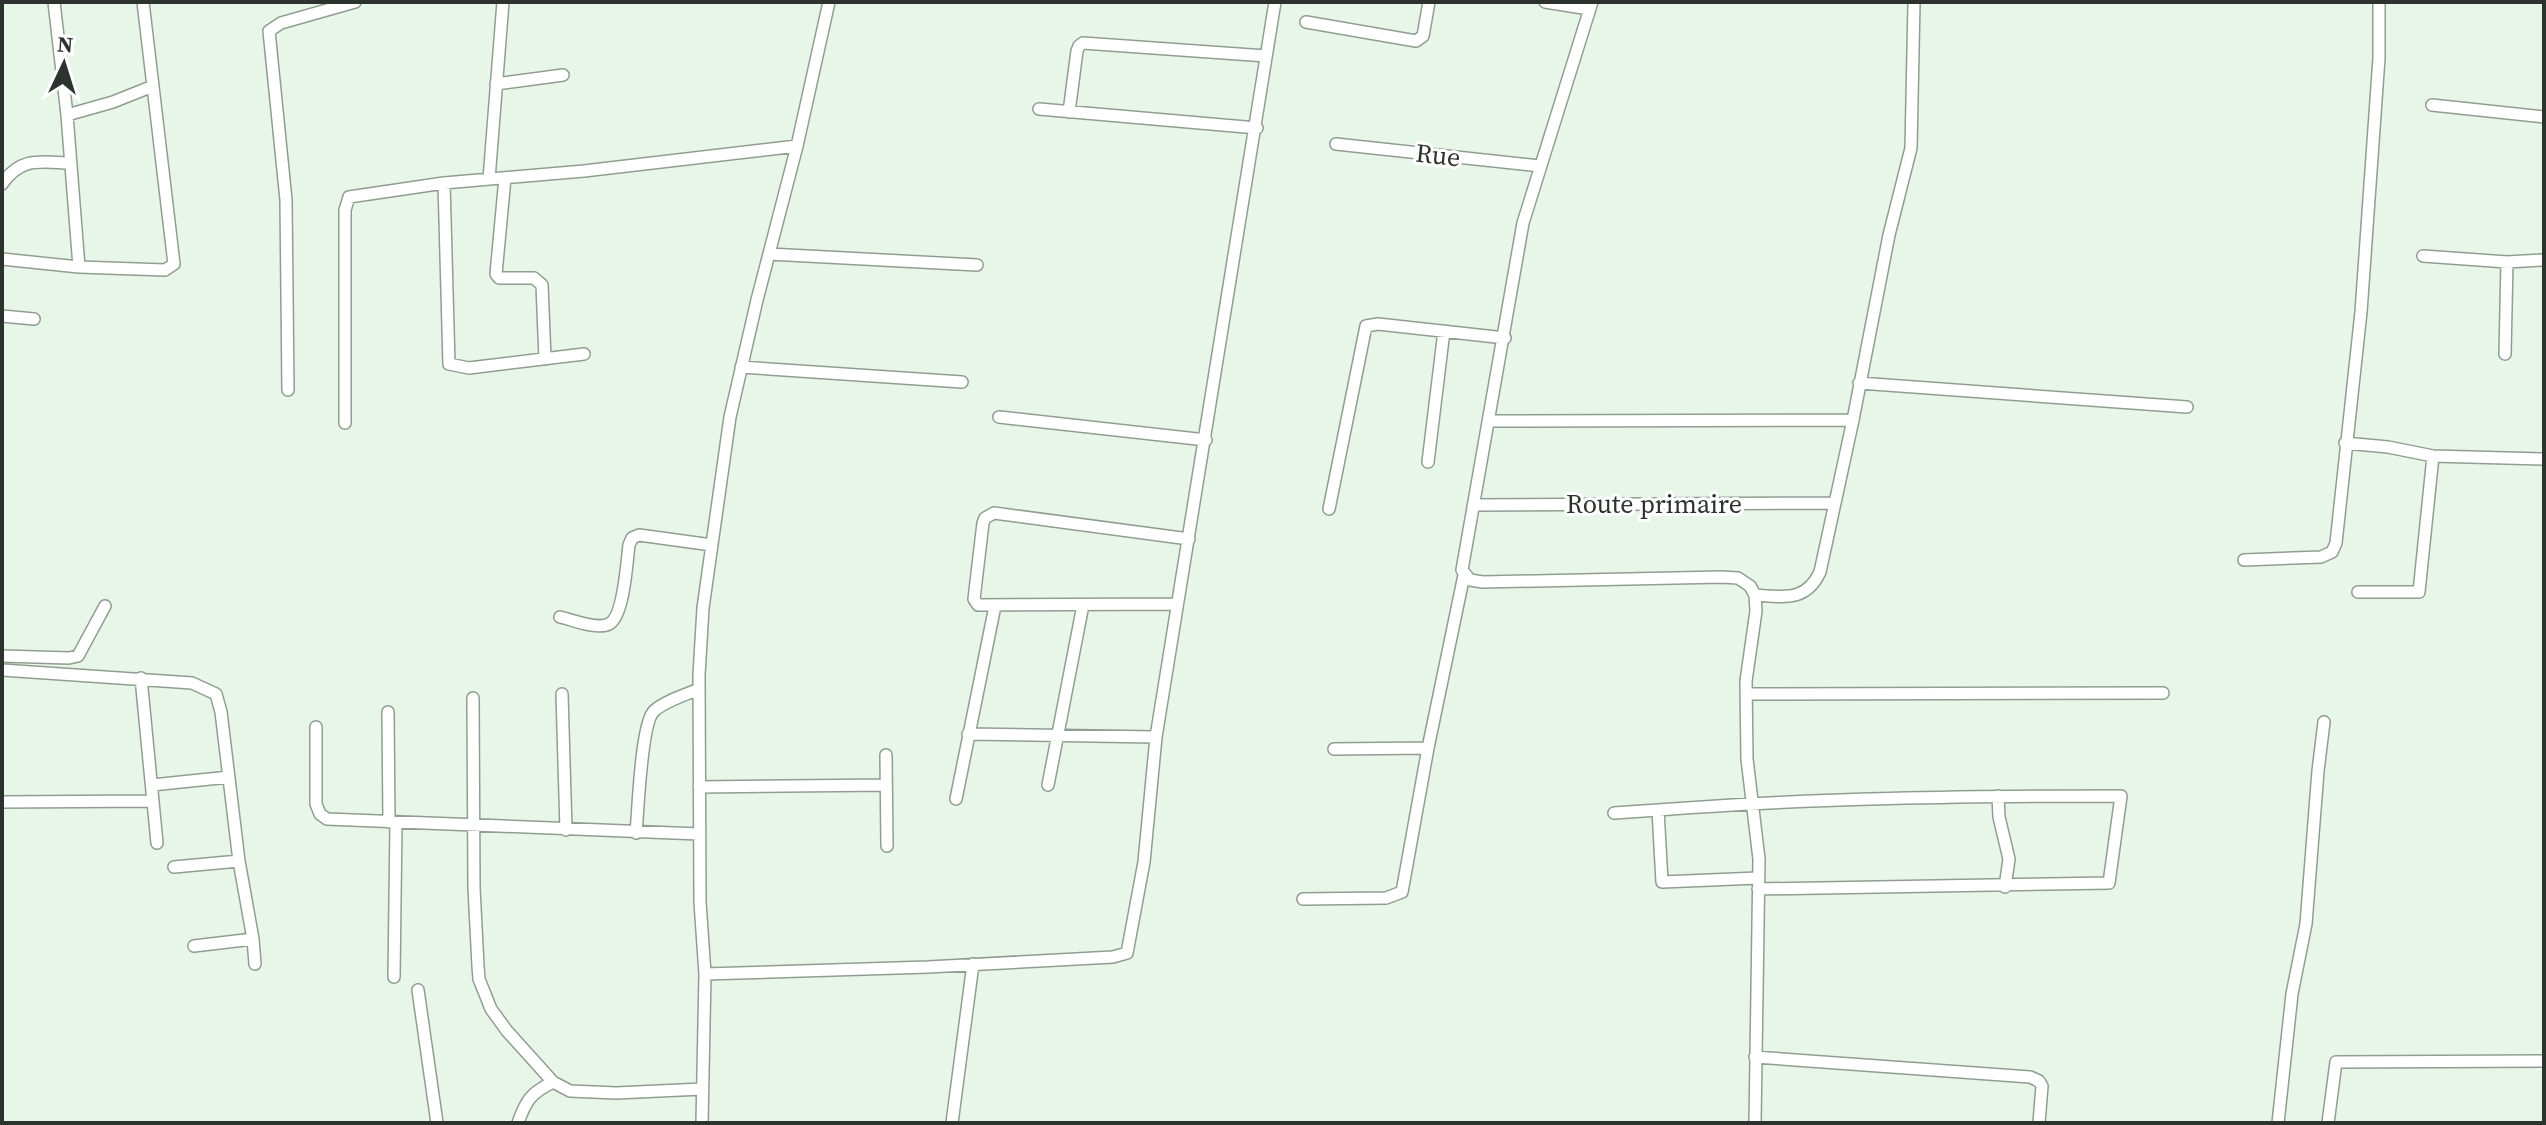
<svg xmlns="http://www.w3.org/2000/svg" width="2546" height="1125" font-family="'Source Serif 4',serif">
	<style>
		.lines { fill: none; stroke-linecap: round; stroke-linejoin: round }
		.street-casing { stroke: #909e90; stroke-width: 14 }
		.street { stroke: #fff; stroke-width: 11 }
		.labels { text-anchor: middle; stroke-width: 6; stroke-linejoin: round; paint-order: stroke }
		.street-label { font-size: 26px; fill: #2c322d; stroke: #fff }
	</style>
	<rect width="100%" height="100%" fill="#e7f6e8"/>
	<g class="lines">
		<defs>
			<path id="street" d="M54,2L67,115L79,267
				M1545,2L1589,9
				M1592,2L1523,223L1462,570L1470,580L1483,582L1721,577L1738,578L1750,586L1755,595L1756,611L1746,681L1747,759L1759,859L1755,1123
				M1306,22L1416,41L1423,36L1429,2
				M496,84L563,75
				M2432,105L2544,117
				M1039,109L1257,128
				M1069,112L1077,51L1079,46L1083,43L1266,56
				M67,115L113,102L153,86
				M1336,144L1540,166
				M505,178L496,274L499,278H534L542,285L545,359
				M489,179L503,2
				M444,183L449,364L469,368L584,354
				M2,184C21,156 41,162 70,163
				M769,254L977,265
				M2423,256L2507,262L2544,260
				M2,259L79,267L165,270L174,264L143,2
				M2,316L34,319
				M2505,354L2507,262
				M741,367L962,382
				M1859,383L2187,407
				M288,390L286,200L269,31L281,23L355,2
				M999,417L1206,440
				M1489,421L1853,420
				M345,423V210L349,197L444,183L584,171L797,146
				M2345,443L2388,447L2433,456L2544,459
				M1428,462L1444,331
				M1474,505L1834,503
				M1329,509L1366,326L1378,324L1505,338
				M2244,560L2321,557L2332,552L2336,543L2361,312L2379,58V2
				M2358,592H2419L2433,456
				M1755,595C1784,597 1806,602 1820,572L1853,420L1889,235L1911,148L1914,2
				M1177,604L978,605L974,599L983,523L985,518L994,513L1189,539
				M560,617C573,620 597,630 609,624C624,617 627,560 629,545L632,538L639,535L712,545
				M2,656L69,658L78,656L105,606
				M2,670L192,683L216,694L221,712L239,861L253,939L255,964
				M141,678L157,843
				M562,694L566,830
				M1746,694L2163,693
				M473,698L474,888L478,966L479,979L491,1009L507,1031L553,1082L570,1091L616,1093L702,1089
				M388,712L389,822
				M316,727V804L320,814L327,819L699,834
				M968,734L1156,737
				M1334,749L1428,748
				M886,755L887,846
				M152,785L229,777
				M1048,785L1083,605
				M699,787L886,785
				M1998,796L1999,817L2009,859L2005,887
				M956,799L995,606
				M2,802L153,801
				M1614,813L1658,810
				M636,833C638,812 641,723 654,711C665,701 685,695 699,689
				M174,867L239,861
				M1758,878L1662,882L1658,810C1812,798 1967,796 2121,796L2109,883L1758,889
				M1303,899L1386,898L1402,892L1428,748L1464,575
				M194,946L253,939
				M705,974L928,967L1113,957L1127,953L1144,862L1156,737L1275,2
				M394,977L396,823
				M418,990L437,1123
				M1755,1057L2030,1077L2039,1081L2042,1086L2039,1123
				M518,1123C526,1100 531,1093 553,1082
				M702,1123L705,974L700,902L699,675L703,608L730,417L757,300L797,146L829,2
				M952,1123L973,964
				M2278,1123L2292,994L2306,924L2318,771L2324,722
				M2328,1123L2336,1062L2544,1061"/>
		</defs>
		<use href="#street" class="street-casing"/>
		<use href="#street" class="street"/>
	</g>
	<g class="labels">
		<g class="street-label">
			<text transform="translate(1438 155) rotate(6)" y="9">Rue</text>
			<text x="1654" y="513">Route primaire</text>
		</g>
	</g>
	<rect width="2546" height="1125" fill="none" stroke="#2c322d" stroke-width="8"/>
	<g transform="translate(64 64) rotate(4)" stroke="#ffffff" stroke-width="6" paint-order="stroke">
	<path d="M0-6L14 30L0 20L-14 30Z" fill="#2c322d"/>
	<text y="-12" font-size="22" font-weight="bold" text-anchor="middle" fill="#2c322d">N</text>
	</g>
</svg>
